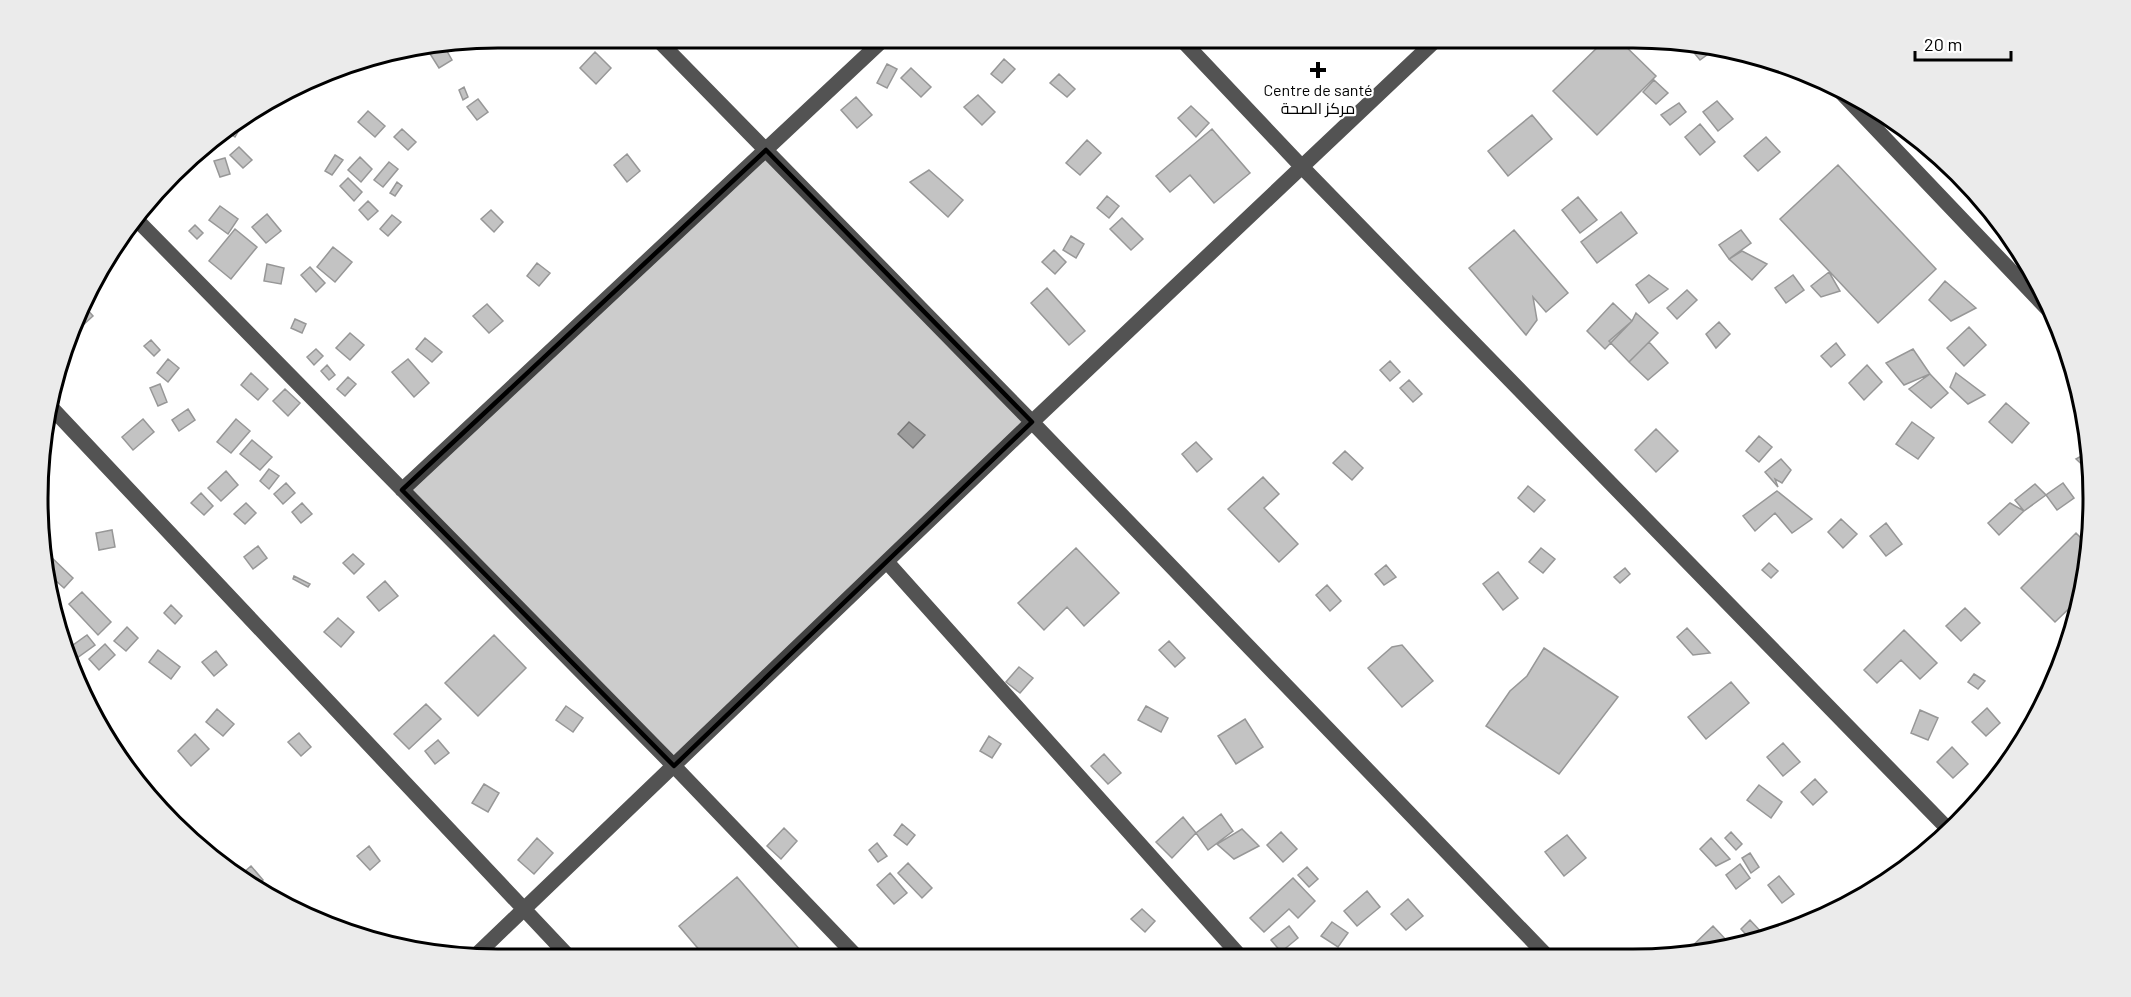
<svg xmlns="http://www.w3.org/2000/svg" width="2131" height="997" font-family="Barlow,Cairo,sans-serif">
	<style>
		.building { fill: #c3c3c3; stroke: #979797; stroke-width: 1.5 }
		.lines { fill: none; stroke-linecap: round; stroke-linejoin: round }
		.minor { stroke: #535353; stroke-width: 15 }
		.marked { fill: #000; fill-opacity: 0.2; stroke: #000; stroke-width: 4.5; stroke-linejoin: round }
		.poi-dot { fill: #000; stroke: #fff; stroke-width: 2 }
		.labels { text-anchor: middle; stroke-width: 4.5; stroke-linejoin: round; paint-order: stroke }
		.poi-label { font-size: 16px; fill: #000; stroke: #fff }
		.rim { fill: none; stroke: #000; stroke-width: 3 }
	</style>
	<rect width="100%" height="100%" fill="#fff"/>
	<path class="building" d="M554,38H573L563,46Z
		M1075,38H1096L1091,47Z
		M1607,38H1617L1656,76L1597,135L1553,91Z
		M1686,43L1719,46L1700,60Z
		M444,46L452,60L439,68L427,49Z
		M595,52L611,68L596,84L580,68Z
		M1004,59L1015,69L1002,83L991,74Z
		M887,64L897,69L887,88L877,83Z
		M911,68L931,87L921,97L901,78Z
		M1059,74L1075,89L1067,97L1050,83Z
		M1654,80L1668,93L1656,104L1643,92Z
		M464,87L468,97L463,100L459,90Z
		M978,95L995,112L982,125L964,107Z
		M856,97L872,115L857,128L841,110Z
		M478,99L488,112L477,120L467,107Z
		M1717,101L1733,119L1718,131L1703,112Z
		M1679,103L1686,112L1670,125L1661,115Z
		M1191,106L1209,123L1196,137L1178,118Z
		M368,111L385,126L375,137L358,122Z
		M249,113L235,137L225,130Z
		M1532,115L1552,139L1508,176L1488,151Z
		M1700,124L1715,142L1700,155L1685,137Z
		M402,129L416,142L408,150L394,137Z
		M1212,129L1250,173L1214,203L1190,175L1170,192L1156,176Z
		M1766,137L1780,152L1758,171L1744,156Z
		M1087,140L1101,153L1080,175L1066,163Z
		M239,147L252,160L243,168L230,155Z
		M627,154L640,171L627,182L614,165Z
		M335,155L343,160L332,175L325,171Z
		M360,157L372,169L361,182L348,170Z
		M225,158L230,174L220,177L214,161Z
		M389,162L398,169L383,187L374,180Z
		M1838,165L1936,269L1878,323L1780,219Z
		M929,170L963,200L948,217L910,182Z
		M348,178L362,192L354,201L340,186Z
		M397,182L402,186L395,196L390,193Z
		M1107,196L1119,206L1109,218L1097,208Z
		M1578,197L1597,220L1580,233L1562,210Z
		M368,201L378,211L368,220L359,210Z
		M220,206L238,219L228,234L209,220Z
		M491,210L503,222L494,232L481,219Z
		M1621,212L1637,233L1597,263L1581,242Z
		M267,214L281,231L266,243L252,227Z
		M392,215L401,222L388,236L380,229Z
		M1122,218L1143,239L1131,250L1110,229Z
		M195,225L203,233L197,239L189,231Z
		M235,229L257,247L231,279L209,261Z
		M1514,230L1568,293L1546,312L1533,297L1537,320L1526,335L1469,268Z
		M1741,230L1751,243L1729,259L1719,245Z
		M1071,236L1084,244L1076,258L1063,250Z
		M333,247L352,262L335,282L317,267Z
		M1054,250L1066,262L1055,274L1042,262Z
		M1742,251L1767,264L1752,280L1729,259Z
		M537,263L550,273L539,286L527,276Z
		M267,264L284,268L281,284L264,281Z
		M310,267L325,283L316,292L301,275Z
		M1829,272L1840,291L1821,297L1811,286Z
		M1649,275L1668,289L1649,303L1636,285Z
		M1793,275L1804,290L1786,303L1775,288Z
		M1945,281L1976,308L1951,321L1929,300Z
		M1047,288L1085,331L1069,345L1031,303Z
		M1687,290L1697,300L1677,319L1667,308Z
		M1613,303L1632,321L1605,349L1587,331Z
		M487,304L503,321L489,333L473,316Z
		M85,307L93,316L83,325L80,320Z
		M1636,313L1658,333L1629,362L1609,341L1632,321Z
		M295,319L306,324L302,333L291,328Z
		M1719,322L1730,334L1716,348L1706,334Z
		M1969,327L1986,345L1964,366L1947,348Z
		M350,333L364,345L350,360L336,348Z
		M425,338L442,352L432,362L416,349Z
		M151,340L160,350L154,356L144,346Z
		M1649,342L1668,363L1648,380L1629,362Z
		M1836,343L1845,355L1831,367L1821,356Z
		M316,349L323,356L314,365L307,357Z
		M1913,349L1930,374L1904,385L1886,363Z
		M168,359L179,368L168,382L157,373Z
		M408,359L429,383L414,397L392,372Z
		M1390,361L1400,372L1390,381L1380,370Z
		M327,365L335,375L329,380L321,371Z
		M1867,365L1882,382L1864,400L1849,383Z
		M251,373L268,389L258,400L241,385Z
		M1956,373L1985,395L1968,404L1950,387Z
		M1930,374L1948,393L1931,408L1909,389Z
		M348,377L356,384L345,396L337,389Z
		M1409,380L1422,394L1413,402L1400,388Z
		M160,384L167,402L158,406L150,388Z
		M285,389L300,403L288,416L273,401Z
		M2006,403L2029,423L2012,443L1989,422Z
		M188,409L195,420L179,431L172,420Z
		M143,419L154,432L133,450L122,437Z
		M236,419L250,431L231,453L217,442Z
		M909,422L925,435L913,448L898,434Z
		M1912,422L1934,438L1918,459L1896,444Z
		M1656,429L1678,451L1656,472L1635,450Z
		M1759,436L1772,447L1759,462L1746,451Z
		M252,440L272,457L260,470L240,454Z
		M1196,442L1212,459L1197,472L1182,454Z
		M1345,451L1363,468L1352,480L1333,463Z
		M2089,452L2091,473L2076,459Z
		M1781,459L1791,470L1782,483L1775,479L1778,487L1765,472Z
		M269,469L279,476L269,489L260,481Z
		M226,471L238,485L221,501L208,488Z
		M1263,477L1279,494L1264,508L1298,544L1279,562L1228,509Z
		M286,483L295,493L283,504L274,494Z
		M2063,483L2074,498L2057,510L2046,495Z
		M2035,484L2046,495L2024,511L2015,500Z
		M1528,486L1545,500L1534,512L1518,498Z
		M1777,491L1812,519L1792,533L1775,513L1755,531L1743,516Z
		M201,493L213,506L204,515L191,503Z
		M246,503L256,513L245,524L234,514Z
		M302,503L312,514L301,523L292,512Z
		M2010,503L2024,511L1999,535L1988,523Z
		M1841,519L1857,534L1843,548L1828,532Z
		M1886,523L1902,544L1886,556L1870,536Z
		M112,530L115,547L99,550L96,533Z
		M2076,533L2089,546L2085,588L2083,595L2055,622L2021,588Z
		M258,546L267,558L253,569L244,557Z
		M1076,548L1119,593L1084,626L1067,607L1044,630L1018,603Z
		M1541,548L1555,559L1543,573L1529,562Z
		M353,554L364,564L354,574L343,563Z
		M49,555L73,578L64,588L44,570L42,562Z
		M1769,563L1778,571L1771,578L1762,570Z
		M1386,565L1396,577L1384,585L1375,574Z
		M1625,568L1630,574L1620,583L1614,577Z
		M1498,572L1518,598L1503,610L1483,584Z
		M294,576L310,584L308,587L293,579Z
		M385,581L398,596L379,611L367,597Z
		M1327,585L1341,601L1330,611L1316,595Z
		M82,592L111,622L98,635L69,604Z
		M171,605L182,616L175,624L164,613Z
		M1965,608L1980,623L1961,641L1946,626Z
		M338,618L354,632L341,647L324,632Z
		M127,627L138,638L126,651L114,641Z
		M58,628L67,636L61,644Z
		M1687,628L1710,653L1693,655L1677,637Z
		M1904,630L1937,663L1920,679L1901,660L1877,683L1864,670Z
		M87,635L95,645L77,658L69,648Z
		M494,635L526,668L478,716L445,683Z
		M1169,641L1185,658L1175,667L1159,650Z
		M105,644L115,655L99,670L89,659Z
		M1402,645L1433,681L1402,707L1368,668L1392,647Z
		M1544,648L1618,697L1559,774L1486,726L1510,691L1527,676Z
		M158,650L180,667L171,679L149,662Z
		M216,651L227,665L214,676L202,662Z
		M1019,667L1033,678L1020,693L1006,682Z
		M1974,674L1985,681L1978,689L1968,682Z
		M1731,682L1749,703L1706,739L1688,717Z
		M426,704L441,719L409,749L394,734Z
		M566,706L583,718L573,732L556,720Z
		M1146,706L1168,718L1161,732L1138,720Z
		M1987,708L2000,723L1986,736L1972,722Z
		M217,709L234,724L223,736L206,722Z
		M1920,710L1938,718L1928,740L1911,733Z
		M1245,719L1263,747L1236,764L1218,736Z
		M299,733L311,747L301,756L288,742Z
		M195,734L209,749L191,766L178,751Z
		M989,736L1001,744L992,758L980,751Z
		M438,740L449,753L435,764L425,751Z
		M1783,743L1800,762L1783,776L1767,757Z
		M1952,747L1968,764L1953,778L1937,762Z
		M1104,754L1121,773L1108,784L1091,766Z
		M1815,779L1827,792L1813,805L1801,792Z
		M484,784L499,793L488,812L472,803Z
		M1759,785L1782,802L1771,818L1747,800Z
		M1221,814L1233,831L1208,850L1196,833Z
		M1183,817L1196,833L1172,858L1156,842Z
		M902,824L915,835L907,845L894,835Z
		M784,828L797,841L781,859L767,846Z
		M1242,829L1259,846L1234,859L1217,844Z
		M1281,832L1297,849L1283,862L1267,845Z
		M1731,832L1742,844L1736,850L1725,838Z
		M1567,835L1586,858L1564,876L1545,852Z
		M537,838L553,853L534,874L518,860Z
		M1711,838L1730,859L1716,866L1700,849Z
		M877,843L887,856L878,862L869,850Z
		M369,846L380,861L370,870L357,856Z
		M1750,853L1759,867L1751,873L1742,858Z
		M908,863L932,888L922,898L898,873Z
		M1740,864L1750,878L1736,889L1726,875Z
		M251,866L263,880L258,885L242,874Z
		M1307,867L1318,879L1309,887L1298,875Z
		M890,873L907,893L894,904L877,885Z
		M1779,876L1794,894L1782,903L1768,885Z
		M737,877L807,958L707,959L679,926Z
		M1293,878L1315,901L1298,918L1289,909L1264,932L1250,918Z
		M1367,891L1380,907L1357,926L1344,911Z
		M1408,899L1423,916L1406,930L1391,914Z
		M1142,909L1155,921L1145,932L1131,919Z
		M1750,920L1763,934L1759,938L1751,940L1741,929Z
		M1332,922L1348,933L1338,947L1321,936Z
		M1289,926L1298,938L1281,952L1271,940Z
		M1713,926L1731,945L1693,956H1682Z"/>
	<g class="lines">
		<path class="minor" d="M656,38L1032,422L1547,956
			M1180,38L1302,167L1948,829
			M1837,88L2057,319
			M138,221L674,766L858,958
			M48,404L571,959
			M402,490L885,38
			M887,562L1241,957
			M1913,864L1917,860
			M474,957L1032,422L1438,38"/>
	</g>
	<path class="marked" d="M766,150L1032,422L674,766L402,490Z"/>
	<path class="poi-dot" d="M1315 61h6v6h6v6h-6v6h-6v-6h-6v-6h6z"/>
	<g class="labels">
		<g class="poi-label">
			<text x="1318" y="96">Centre de santé<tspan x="1318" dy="18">مركز الصحة</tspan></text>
		</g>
	</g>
	<path d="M0 0H2131V997H0ZM498 48H1633A450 450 0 0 1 2083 498V499A450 450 0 0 1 1633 949H498A450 450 0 0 1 48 499V498A450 450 0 0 1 498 48Z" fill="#ebebeb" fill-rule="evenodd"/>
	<path class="rim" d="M498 48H1633A450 450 0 0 1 2083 498V499A450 450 0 0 1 1633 949H498A450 450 0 0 1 48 499V498A450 450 0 0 1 498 48Z"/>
	<path d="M1915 51v9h96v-9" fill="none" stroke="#000000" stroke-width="3"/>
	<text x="1924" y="51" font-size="18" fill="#000000" stroke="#ffffff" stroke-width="4.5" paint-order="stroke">20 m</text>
</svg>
